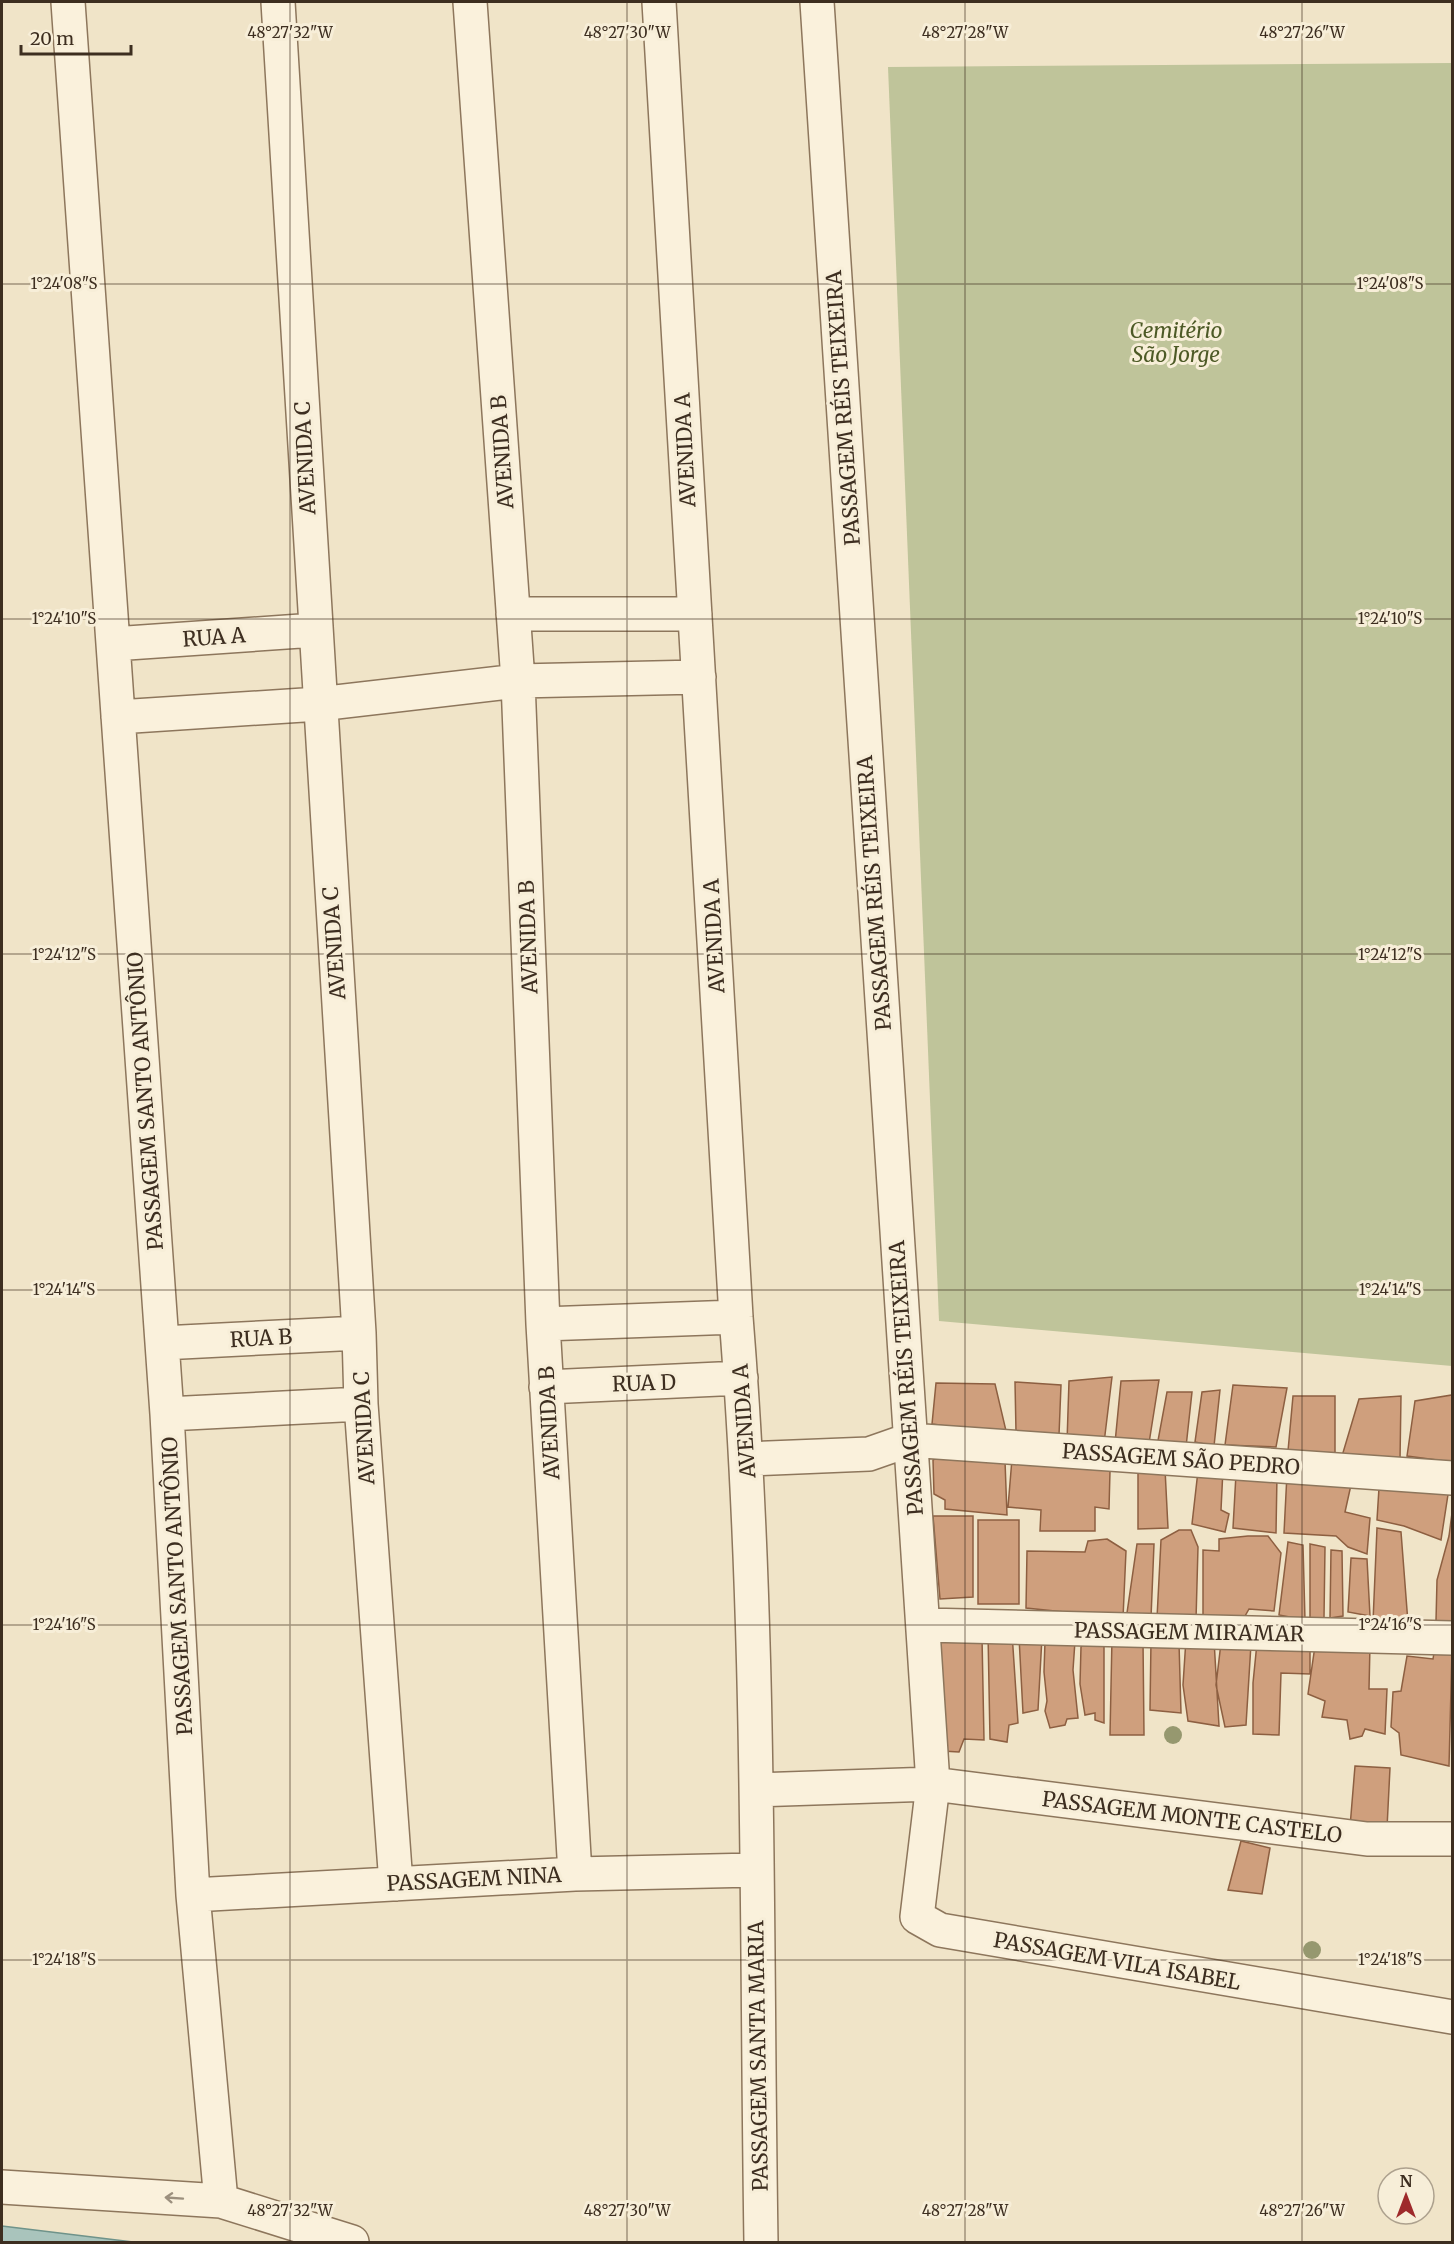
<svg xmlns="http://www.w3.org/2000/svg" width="1454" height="2244" viewBox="0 0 1454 2244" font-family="Merriweather,serif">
<rect width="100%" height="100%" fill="#f0e4c8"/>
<path fill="#bfc49a" d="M 1452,63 L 1452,1366 L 939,1321 L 888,67 Z"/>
<path fill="#a9c4bc" stroke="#6f938a" stroke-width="1.5" d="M 2,2226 L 133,2242 L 2,2242 Z"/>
<path fill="#cf9f7d" stroke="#8d5f41" stroke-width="1.5" d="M 1112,1377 L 1104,1443 L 1067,1442 L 1069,1381 Z
M 1159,1380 L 1149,1443 L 1115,1443 L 1121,1381 Z
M 1015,1382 L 1061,1385 L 1059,1435 L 1016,1432 Z
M 936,1383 L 995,1384 L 1007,1435 L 932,1424 Z
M 1233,1385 L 1287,1388 L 1276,1447 L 1225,1445 Z
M 1220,1390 L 1214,1446 L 1195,1442 L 1202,1392 Z
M 1167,1392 L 1192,1392 L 1186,1447 L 1157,1446 Z
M 1452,1395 L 1452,1462 L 1407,1456 L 1415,1401 Z
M 1293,1396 L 1335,1396 L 1335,1454 L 1288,1451 Z
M 1401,1396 L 1400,1460 L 1342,1456 L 1359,1399 Z
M 949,1450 L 1005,1461 L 1007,1515 L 945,1509 L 945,1500 L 934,1494 L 933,1460 Z
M 1012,1459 L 1064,1459 L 1110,1471 L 1109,1509 L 1095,1507 L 1095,1531 L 1040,1531 L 1041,1510 L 1008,1507 Z
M 1138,1466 L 1165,1469 L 1168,1528 L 1138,1529 Z
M 1223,1469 L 1221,1510 L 1229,1514 L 1225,1532 L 1192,1524 L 1198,1471 Z
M 1236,1474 L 1277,1475 L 1276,1533 L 1233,1528 Z
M 1287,1474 L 1353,1476 L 1345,1512 L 1370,1518 L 1367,1554 L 1348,1547 L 1336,1536 L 1284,1533 Z
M 1379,1488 L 1449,1488 L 1441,1540 L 1404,1526 L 1377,1520 Z
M 1452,1513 L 1452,1621 L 1436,1621 L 1437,1580 L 1449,1536 Z
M 933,1516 L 973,1516 L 973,1597 L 940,1599 Z
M 978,1520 L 1019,1520 L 1019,1604 L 978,1604 Z
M 1377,1528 L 1401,1532 L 1408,1623 L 1373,1622 Z
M 1179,1530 L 1191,1530 L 1198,1547 L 1196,1620 L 1157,1618 L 1161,1540 Z
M 1248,1536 L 1268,1536 L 1281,1553 L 1274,1611 L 1249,1609 L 1245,1616 L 1203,1618 L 1203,1550 L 1219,1551 L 1219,1539 Z
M 1107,1539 L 1126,1551 L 1123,1618 L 1026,1608 L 1027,1551 L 1085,1552 L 1088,1541 Z
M 1288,1542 L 1303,1545 L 1305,1620 L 1279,1615 Z
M 1137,1544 L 1154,1544 L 1151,1618 L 1127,1613 Z
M 1310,1544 L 1325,1547 L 1324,1618 L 1310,1620 Z
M 1331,1550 L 1342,1551 L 1343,1616 L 1330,1618 Z
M 1351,1558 L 1367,1559 L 1370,1616 L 1348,1612 Z
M 934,1633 L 982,1637 L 984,1740 L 964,1739 L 959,1752 L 942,1751 Z
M 988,1633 L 1012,1633 L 1018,1723 L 1009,1725 L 1007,1742 L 990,1739 Z
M 1019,1637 L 1042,1637 L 1038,1710 L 1023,1713 Z
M 1088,1638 L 1104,1639 L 1104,1723 L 1095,1720 L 1095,1713 L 1085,1715 L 1080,1684 L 1081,1647 Z
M 1112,1638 L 1143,1641 L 1144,1735 L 1110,1735 Z
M 1186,1639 L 1214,1640 L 1219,1726 L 1188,1721 L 1183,1685 Z
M 1045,1641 L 1075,1641 L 1073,1670 L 1078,1718 L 1067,1719 L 1065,1725 L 1050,1728 L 1045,1711 L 1047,1701 L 1044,1672 Z
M 1151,1641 L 1179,1643 L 1181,1713 L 1150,1710 Z
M 1221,1643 L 1251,1644 L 1246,1725 L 1225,1727 L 1216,1685 Z
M 1257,1643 L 1310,1645 L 1310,1674 L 1281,1673 L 1279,1735 L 1253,1734 L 1253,1683 Z
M 1370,1645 L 1369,1689 L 1387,1689 L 1385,1734 L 1365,1729 L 1362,1736 L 1350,1739 L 1347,1720 L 1322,1717 L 1325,1701 L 1308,1694 L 1315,1646 Z
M 1435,1647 L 1452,1650 L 1449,1766 L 1401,1755 L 1399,1733 L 1391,1727 L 1393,1692 L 1401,1691 L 1407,1656 L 1433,1659 Z
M 1355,1766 L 1390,1768 L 1387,1828 L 1350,1827 Z
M 1241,1841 L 1270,1848 L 1262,1894 L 1228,1890 Z"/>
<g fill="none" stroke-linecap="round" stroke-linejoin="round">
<g stroke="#8d765c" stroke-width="36">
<path id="minor" d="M 68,2 L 167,1414 L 193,1895 L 221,2201
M 278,2 L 359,1333 L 361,1404 L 396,1884
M 470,2 L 518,681 L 543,1324 L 575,1874
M 659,2 L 736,1317 C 761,1625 756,1934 761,2242
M 817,2 L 933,1784 L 917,1917 L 940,1930 L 1452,2017
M 513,614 L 695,614
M 113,644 L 315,630
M 118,717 L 319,704 L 518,681 L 699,677
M 543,1324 L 736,1317
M 162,1343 L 359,1333
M 546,1387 L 741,1378
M 167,1414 L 361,1404
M 747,1459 L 869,1454 L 909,1440 L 1452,1478
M 925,1625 L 1452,1638
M 757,1790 L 933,1784 L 1367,1839 L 1452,1839
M 193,1895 L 575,1874 L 755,1870
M 2,2187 L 221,2201 L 352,2242"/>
</g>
<use href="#minor" stroke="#faf1dc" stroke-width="33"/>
</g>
<g fill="#96986f">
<circle cx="1173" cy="1735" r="9"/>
<circle cx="1312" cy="1950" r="9"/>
</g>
<defs><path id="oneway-shaft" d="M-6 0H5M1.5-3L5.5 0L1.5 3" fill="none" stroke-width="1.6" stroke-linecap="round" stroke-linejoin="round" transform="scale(1.5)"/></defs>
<use stroke="#9c907e" href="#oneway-shaft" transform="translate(174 2198) rotate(-176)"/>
<path fill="none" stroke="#3d2e20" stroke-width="1.5" stroke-opacity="0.45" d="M 290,2 L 290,2242M 627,2 L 627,2242M 965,2 L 965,2242M 1302,2 L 1302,2242M 2,284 L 1452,284M 2,619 L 1452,619M 2,954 L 1452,954M 2,1290 L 1452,1290M 2,1625 L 1452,1625M 2,1960 L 1452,1960"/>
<g text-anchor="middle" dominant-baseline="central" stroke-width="6" stroke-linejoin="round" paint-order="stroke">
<g font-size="21" font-style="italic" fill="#4d5a26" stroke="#f7eed8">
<text x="1176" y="330">Cemitério<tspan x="1176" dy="24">São Jorge</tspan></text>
</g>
<g font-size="21" fill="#3d2e20" stroke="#f7eed8">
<text transform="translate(843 408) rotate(-94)">PASSAGEM RÉIS TEIXEIRA</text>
<text transform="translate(685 450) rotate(-93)">AVENIDA A</text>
<text transform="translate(502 452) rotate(-94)">AVENIDA B</text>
<text transform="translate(305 458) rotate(-93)">AVENIDA C</text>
<text transform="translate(214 637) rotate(-4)">RUA A</text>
<text transform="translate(874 893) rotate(-94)">PASSAGEM RÉIS TEIXEIRA</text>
<text transform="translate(714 936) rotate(-93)">AVENIDA A</text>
<text transform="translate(528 937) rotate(-92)">AVENIDA B</text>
<text transform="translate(334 943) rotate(-94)">AVENIDA C</text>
<text transform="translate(145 1101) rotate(-94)">PASSAGEM SANTO ANTÔNIO</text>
<text transform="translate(261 1338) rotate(-3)">RUA B</text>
<text transform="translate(906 1378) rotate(-94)">PASSAGEM RÉIS TEIXEIRA</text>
<text transform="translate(644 1383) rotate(-2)">RUA D</text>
<text transform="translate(744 1421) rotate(-94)">AVENIDA A</text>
<text transform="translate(549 1423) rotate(-93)">AVENIDA B</text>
<text transform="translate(364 1428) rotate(-93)">AVENIDA C</text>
<text transform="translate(1181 1459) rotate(4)">PASSAGEM SÃO PEDRO</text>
<text transform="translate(177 1586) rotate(-93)">PASSAGEM SANTO ANTÔNIO</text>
<text transform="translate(1189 1632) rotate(1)">PASSAGEM MIRAMAR</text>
<text transform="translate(1192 1817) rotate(7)">PASSAGEM MONTE CASTELO</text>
<text transform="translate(474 1879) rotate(-3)">PASSAGEM NINA</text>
<text transform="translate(1117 1961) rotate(10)">PASSAGEM VILA ISABEL</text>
<text transform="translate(758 2056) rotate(-91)">PASSAGEM SANTA MARIA</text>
</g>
</g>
<g font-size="15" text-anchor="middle" fill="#3d2e20" stroke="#f7eed8" stroke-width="6" stroke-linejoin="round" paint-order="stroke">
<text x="290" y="38">48°27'32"W</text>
<text x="627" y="38">48°27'30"W</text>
<text x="965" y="38">48°27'28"W</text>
<text x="1302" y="38">48°27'26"W</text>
<text x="64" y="289">1°24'08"S</text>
<text x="1390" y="289">1°24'08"S</text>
<text x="64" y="624">1°24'10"S</text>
<text x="1390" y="624">1°24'10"S</text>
<text x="64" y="960">1°24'12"S</text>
<text x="1390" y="960">1°24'12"S</text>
<text x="64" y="1295">1°24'14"S</text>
<text x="1390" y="1295">1°24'14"S</text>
<text x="64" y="1630">1°24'16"S</text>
<text x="1390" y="1630">1°24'16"S</text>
<text x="64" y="1965">1°24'18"S</text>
<text x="1390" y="1965">1°24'18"S</text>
<text x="290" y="2216">48°27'32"W</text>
<text x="627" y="2216">48°27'30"W</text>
<text x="965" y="2216">48°27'28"W</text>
<text x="1302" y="2216">48°27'26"W</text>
</g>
<rect width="1454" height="2244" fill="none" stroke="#3d2e20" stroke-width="6"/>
<g transform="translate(1406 2196)"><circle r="28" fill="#f7eed8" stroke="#ada18e" stroke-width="1.5"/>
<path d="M0-4.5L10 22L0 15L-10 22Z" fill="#9e2a2b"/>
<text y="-9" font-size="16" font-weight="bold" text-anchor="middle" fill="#3d2e20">N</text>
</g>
<path d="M21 45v9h110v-9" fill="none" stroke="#3d2e20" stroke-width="3"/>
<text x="30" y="45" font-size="18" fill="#3d2e20" stroke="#f7eed8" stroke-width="4.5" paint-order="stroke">20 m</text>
</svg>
